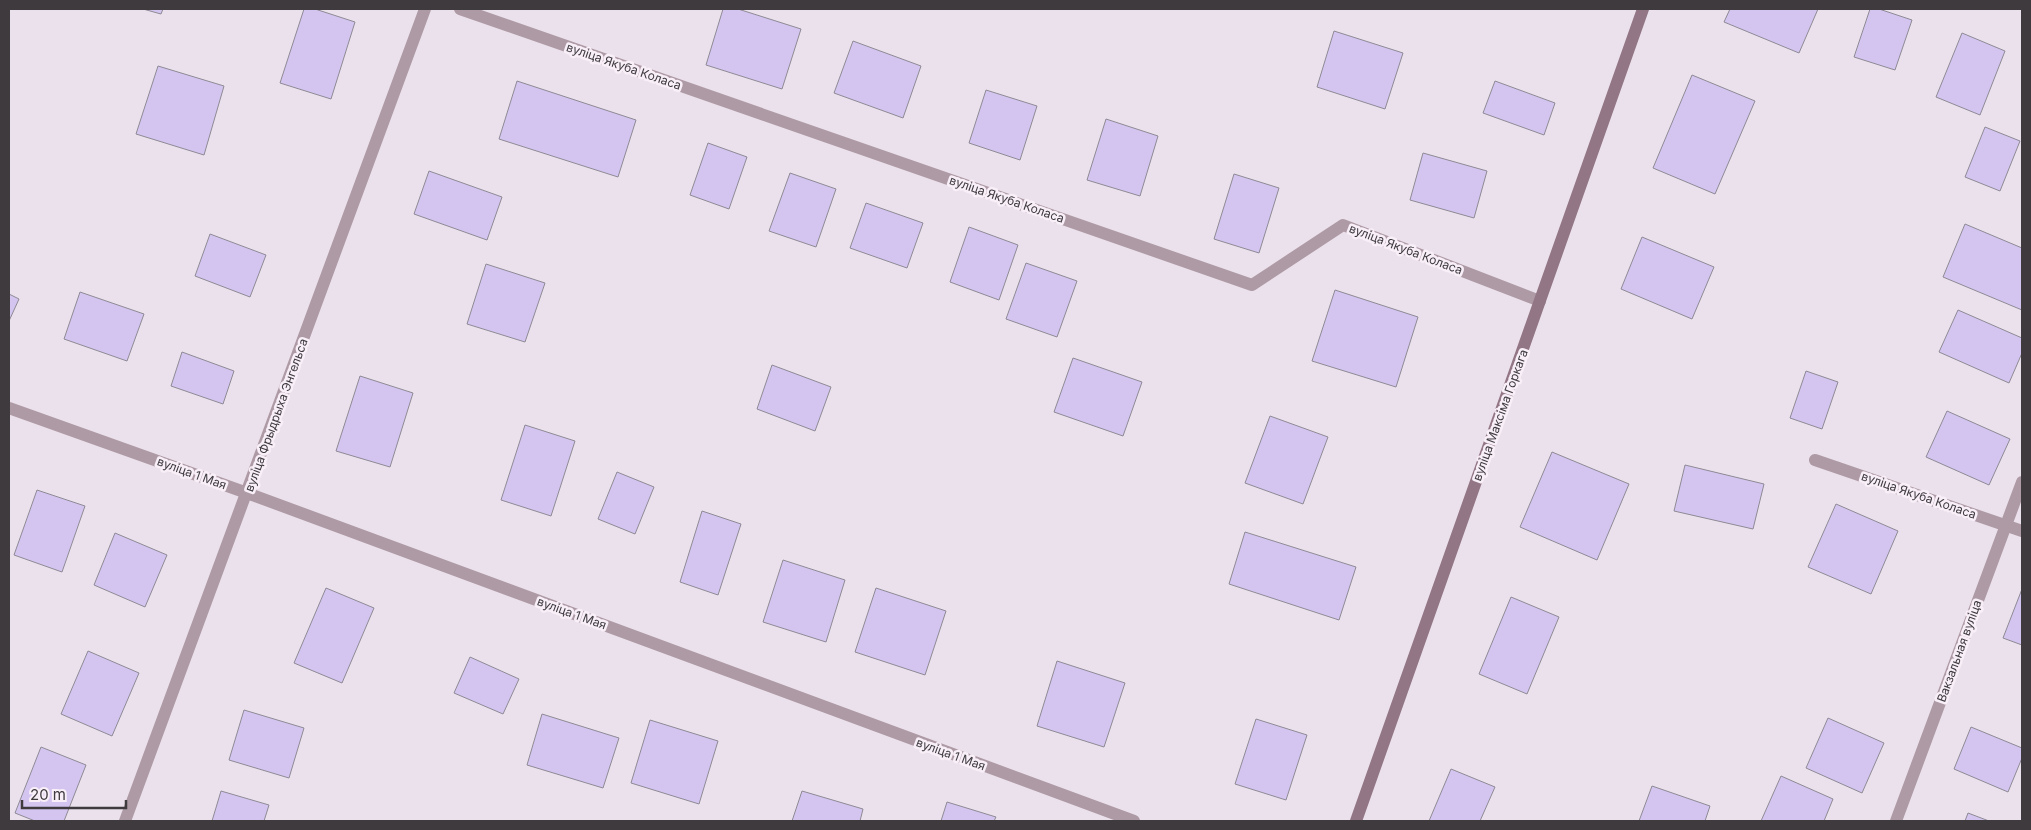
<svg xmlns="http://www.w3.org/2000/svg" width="2031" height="830" viewBox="0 0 2031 830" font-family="Inter,sans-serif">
<rect width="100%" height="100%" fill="#ebe1ec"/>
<path fill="#d4c5f0" stroke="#8e8a95" d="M 143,9 L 163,9 L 161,14 Z
M 304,9 L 315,9 L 355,22 L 331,99 L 280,83 Z
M 723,9 L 738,9 L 801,29 L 782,89 L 706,65 Z
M 1730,9 L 1818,9 L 1799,53 L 1724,22 Z
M 1870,9 L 1879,9 L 1912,20 L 1895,70 L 1854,57 Z
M 1334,31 L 1403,53 L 1385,109 L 1317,87 Z
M 1962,33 L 2005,51 L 1980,115 L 1936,97 Z
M 853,41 L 921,66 L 903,118 L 834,93 Z
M 158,66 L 224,86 L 204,155 L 136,134 Z
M 1692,75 L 1755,101 L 1715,194 L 1653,168 Z
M 517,81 L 636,120 L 618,177 L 499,139 Z
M 1495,81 L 1555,103 L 1544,135 L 1483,113 Z
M 986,90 L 1037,106 L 1020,160 L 969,143 Z
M 1106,119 L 1158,136 L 1140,196 L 1087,180 Z
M 1985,127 L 2020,141 L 2000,191 L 1965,177 Z
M 708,143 L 747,157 L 729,209 L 690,195 Z
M 1423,153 L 1487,171 L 1474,218 L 1410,200 Z
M 429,171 L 502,197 L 487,240 L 414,214 Z
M 790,173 L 836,189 L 816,247 L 769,231 Z
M 1234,174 L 1279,188 L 1259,253 L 1214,239 Z
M 866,203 L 923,223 L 907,268 L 850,248 Z
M 1965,224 L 2022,248 L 2022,310 L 1943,277 Z
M 969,227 L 1018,245 L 999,300 L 950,282 Z
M 210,234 L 266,255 L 250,297 L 195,276 Z
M 1642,237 L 1714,267 L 1692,319 L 1621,289 Z
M 1026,263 L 1077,281 L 1057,337 L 1006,319 Z
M 486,264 L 545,283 L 525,342 L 467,324 Z
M 1335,290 L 1418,317 L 1396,387 L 1312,361 Z
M 80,292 L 144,314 L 127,361 L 64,339 Z
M 9,294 L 19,299 L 9,321 Z
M 1958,310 L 2022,338 L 2022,353 L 2009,383 L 1939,352 Z
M 182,352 L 234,371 L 223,404 L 171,386 Z
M 1073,358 L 1142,382 L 1123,436 L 1054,412 Z
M 772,365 L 831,387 L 815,431 L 757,409 Z
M 1806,371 L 1838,382 L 1822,429 L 1790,418 Z
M 360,376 L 413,393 L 390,467 L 336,451 Z
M 1947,411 L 2010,439 L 1989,485 L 1926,457 Z
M 1270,416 L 1328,437 L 1303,504 L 1245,483 Z
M 525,425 L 575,441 L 551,516 L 501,500 Z
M 1552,452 L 1629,484 L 1597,560 L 1520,527 Z
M 1685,465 L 1764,484 L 1753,529 L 1674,511 Z
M 617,472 L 654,487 L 635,534 L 598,519 Z
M 37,490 L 85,506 L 62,572 L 14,555 Z
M 1836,504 L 1898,531 L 1871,594 L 1808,567 Z
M 702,511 L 741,524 L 718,595 L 680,582 Z
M 1245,532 L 1356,567 L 1339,620 L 1229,584 Z
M 115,533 L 167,555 L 145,607 L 94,585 Z
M 783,560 L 845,580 L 826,642 L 763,622 Z
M 326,588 L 374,608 L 342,683 L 294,663 Z
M 876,588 L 946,611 L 925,675 L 855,652 Z
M 2022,589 L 2022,645 L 2003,638 Z
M 1511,597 L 1559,617 L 1527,694 L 1479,674 Z
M 88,651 L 139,673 L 112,736 L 61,714 Z
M 470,657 L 519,679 L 503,714 L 454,693 Z
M 1057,661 L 1125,683 L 1104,747 L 1037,726 Z
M 244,710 L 304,728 L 289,778 L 229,760 Z
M 542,714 L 619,738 L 603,788 L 527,765 Z
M 1828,718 L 1884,743 L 1862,793 L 1806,768 Z
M 1256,719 L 1307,735 L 1286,800 L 1235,784 Z
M 650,720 L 718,741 L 699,804 L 631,783 Z
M 1971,727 L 2022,748 L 2022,758 L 2008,792 L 1954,769 Z
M 41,747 L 86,765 L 64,821 L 35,821 L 15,813 Z
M 1451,769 L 1495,787 L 1480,821 L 1429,821 Z
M 1781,776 L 1833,799 L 1824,821 L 1761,821 Z
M 1652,786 L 1710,806 L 1705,821 L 1639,821 Z
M 221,791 L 269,805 L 264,821 L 212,821 Z
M 802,791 L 863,809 L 860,821 L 792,821 Z
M 947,802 L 996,817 L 994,821 L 941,821 Z
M 1968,813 L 1989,821 L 1965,821 Z"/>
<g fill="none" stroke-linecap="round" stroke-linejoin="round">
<path stroke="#ae9aa5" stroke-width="12" d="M 1815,460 L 2022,531"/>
<path stroke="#ae9aa5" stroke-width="12" d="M 460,9 L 1252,285 L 1343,225 L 1540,301
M 9,408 L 247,493 L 1134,821
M 125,821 L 425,9
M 1896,821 L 2022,482"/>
<path stroke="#927685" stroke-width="12" d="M 1356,821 L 1643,9"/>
</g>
<g text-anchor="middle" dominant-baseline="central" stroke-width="5" stroke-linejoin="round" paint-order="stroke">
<g font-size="12" fill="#3e3a3e" stroke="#f8eff9">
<text transform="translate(624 66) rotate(19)">вуліца Якуба Коласа</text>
<text transform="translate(1007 199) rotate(19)">вуліца Якуба Коласа</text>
<text transform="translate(1406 249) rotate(21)">вуліца Якуба Коласа</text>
<text transform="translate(276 415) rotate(-70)">вуліца Фрыдрыха Энгельса</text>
<text transform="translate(1500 415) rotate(-70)">вуліца Максіма Горкага</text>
<text transform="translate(192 473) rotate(20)">вуліца 1 Мая</text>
<text transform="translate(1919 495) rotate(19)">вуліца Якуба Коласа</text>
<text transform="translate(572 613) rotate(20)">вуліца 1 Мая</text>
<text transform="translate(1959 651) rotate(-70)">Вакзальная вуліца</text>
<text transform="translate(951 754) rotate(20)">вуліца 1 Мая</text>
</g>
</g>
<rect width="2031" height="830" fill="none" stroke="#3e3a3e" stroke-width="20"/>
<path d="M22 800v8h104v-8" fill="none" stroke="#3e3a3e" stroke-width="2.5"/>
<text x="30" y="800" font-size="15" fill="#3e3a3e" stroke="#f8eff9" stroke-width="4" paint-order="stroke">20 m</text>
</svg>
